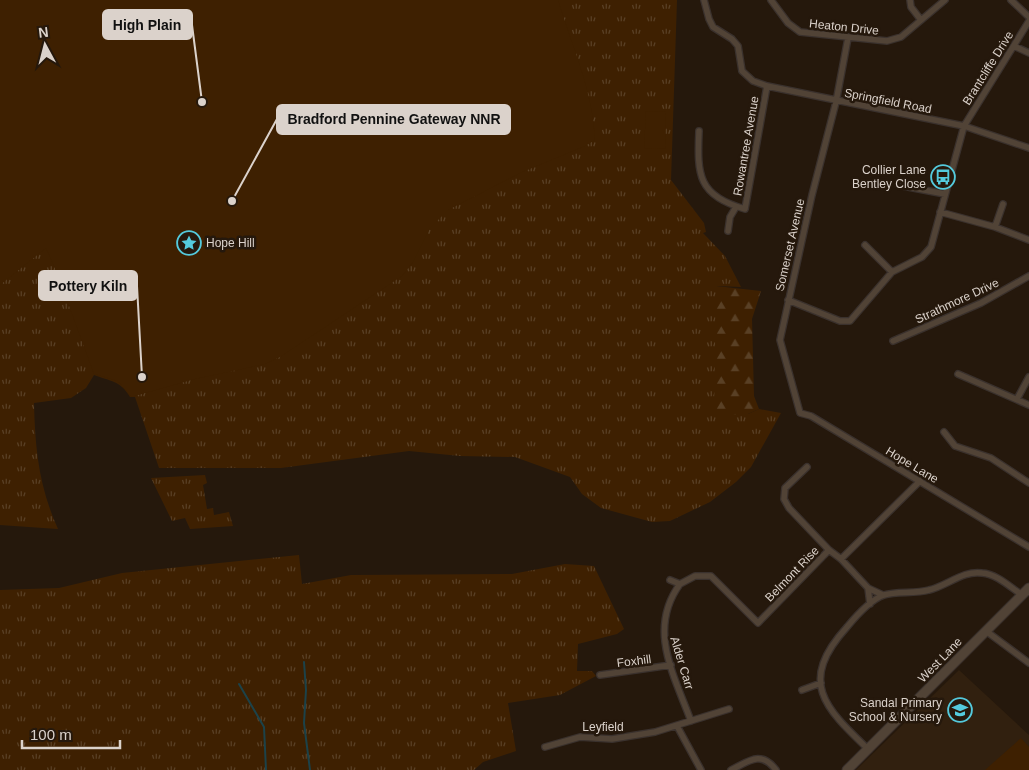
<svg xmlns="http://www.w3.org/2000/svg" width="1029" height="770" viewBox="0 0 1029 770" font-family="Helvetica,sans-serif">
<defs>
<pattern id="grass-tufts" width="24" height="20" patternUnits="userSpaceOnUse" patternTransform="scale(1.25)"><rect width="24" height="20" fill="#3e2001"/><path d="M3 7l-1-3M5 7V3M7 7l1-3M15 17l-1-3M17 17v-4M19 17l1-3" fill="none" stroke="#594025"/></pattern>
<pattern id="forest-firs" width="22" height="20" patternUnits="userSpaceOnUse" patternTransform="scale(1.25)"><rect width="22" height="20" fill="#3e2001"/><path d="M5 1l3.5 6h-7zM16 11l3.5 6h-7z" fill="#594025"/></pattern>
</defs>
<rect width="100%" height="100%" fill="#25180c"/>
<path fill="#31200f" d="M 959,670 L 1029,735 L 1029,770 L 856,770 Z"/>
<path fill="url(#grass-tufts)" d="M 0,0 L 677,0 L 671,180 L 704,223 L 706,232 L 703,233 L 725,256 L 741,287 L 717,286 L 748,414 L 759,409 L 781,413 L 751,467 L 736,482 L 710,502 L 670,521 L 652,522 L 601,508 L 582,494 L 570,477 L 515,457 L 460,456 L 409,451 L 281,468 L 159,468 L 135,397 L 130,397 C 121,381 110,381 94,375 L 86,388 L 71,398 L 34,403 C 35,449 39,487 58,529 L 0,525 Z
M 205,475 L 207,483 L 203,485 L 207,509 L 213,508 L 214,515 L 229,512 L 233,526 L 190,529 L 185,518 L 172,521 L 151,478 Z
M 299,555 L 302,584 L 351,575 L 512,574 L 565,564 L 594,566 L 624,629 L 617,634 L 578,644 L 577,671 L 592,671 L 596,676 L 560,695 L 508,703 L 516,751 L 483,762 L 474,770 L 0,770 L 0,590 L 59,588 L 122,573 Z"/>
<path fill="url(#forest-firs)" d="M 716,286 L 761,291 L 752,319 L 754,396 L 759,409 L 748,414 L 714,415 Z"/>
<path fill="#3e2001" d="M 0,0 L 558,0 C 572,46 593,91 595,140 L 585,146 L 520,173 L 448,210 L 430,228 L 413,262 L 402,276 L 280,357 L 265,364 L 195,379 L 131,397 L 118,381 L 94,374 L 57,273 L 46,248 L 0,285 Z
M 646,111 L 666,112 L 665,149 L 644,148 Z
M 1021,738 L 1029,747 L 1029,770 L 985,770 Z"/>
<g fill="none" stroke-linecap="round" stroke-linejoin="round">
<path stroke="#1c4249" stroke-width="2" d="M 304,662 L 306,690 L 304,723 L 310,770
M 239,684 L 264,727 L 266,770"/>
<g stroke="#3a312d" stroke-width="8">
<path id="street" d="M 704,0 L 709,19 L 713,27 L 732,39 L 738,46 L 742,71 L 753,81 L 767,86 L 964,126 L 1029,148
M 771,0 L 788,23 L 800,32 L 887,41 L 901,37 L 945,0
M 910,0 L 911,7 L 921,20
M 1011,0 L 1029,17
M 848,38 L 836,102 L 812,195 L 780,340 L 800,413 L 811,416 L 1029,547
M 1014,46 L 1029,53
M 699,131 C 697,175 698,196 745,209 L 767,86
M 903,186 L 945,194
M 940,212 L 995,227 L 1029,240
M 995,227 L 1003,204
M 728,231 L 730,217 L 736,207
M 865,245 L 892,272
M 788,300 L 840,321 L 850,321 L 892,272 L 922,257 L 931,247 L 964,126 L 1029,21
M 893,341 L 981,303 L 1029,276
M 958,374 L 1029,405
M 1017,399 L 1029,377
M 944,432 L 955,446 L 991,458 L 1029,483
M 807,467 L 785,488 L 784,499 L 789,508 L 829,550
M 841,559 L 868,588
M 670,580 L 680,584 L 695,576 L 711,576 L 758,623 L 829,550 L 841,559 L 920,481
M 680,584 C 647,629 674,675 691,721
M 870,604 L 868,588 L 883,595
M 986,631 L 1029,663
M 600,675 L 671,665
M 802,690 L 821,683
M 677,726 L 701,770
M 545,747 L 580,737 L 612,739 L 655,732 L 729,709
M 869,750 C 825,708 797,682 847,627 C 856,616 870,600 884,595 C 897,591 915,594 929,590 C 947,586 963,570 982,573 C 997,574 1010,587 1022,595
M 731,770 C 749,761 761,750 776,770"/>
</g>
<g stroke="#3a312d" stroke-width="11">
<path id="secondary" d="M 847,770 L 1029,588"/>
</g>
<use href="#street" stroke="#514336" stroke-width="5.5"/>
<use href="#secondary" stroke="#514336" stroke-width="9"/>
</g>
<defs>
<g id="bus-ring" transform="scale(1.25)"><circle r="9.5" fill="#25180c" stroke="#54cadd" stroke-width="1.5"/><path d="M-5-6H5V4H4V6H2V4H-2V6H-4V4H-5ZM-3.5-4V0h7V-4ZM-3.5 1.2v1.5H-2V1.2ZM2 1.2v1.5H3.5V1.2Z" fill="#54cadd"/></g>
<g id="sight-ring" transform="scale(1.25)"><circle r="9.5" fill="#25180c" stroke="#54cadd" stroke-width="1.5"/><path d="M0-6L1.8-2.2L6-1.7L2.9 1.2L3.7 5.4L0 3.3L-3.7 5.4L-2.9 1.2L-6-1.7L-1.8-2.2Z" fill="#54cadd"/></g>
<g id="school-ring" transform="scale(1.25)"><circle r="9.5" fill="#25180c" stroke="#54cadd" stroke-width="1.5"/><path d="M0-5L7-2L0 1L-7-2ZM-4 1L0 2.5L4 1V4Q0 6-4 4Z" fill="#54cadd"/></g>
</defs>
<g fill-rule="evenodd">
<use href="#bus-ring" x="943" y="177"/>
<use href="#sight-ring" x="189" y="243"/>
<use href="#school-ring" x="960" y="710"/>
</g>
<g text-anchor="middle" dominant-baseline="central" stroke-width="5" stroke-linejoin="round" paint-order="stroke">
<g font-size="12" fill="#dbd2cb" stroke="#25180c">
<text transform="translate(844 27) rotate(6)">Heaton Drive</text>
<text transform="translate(988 68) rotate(-58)">Brantcliffe Drive</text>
<text transform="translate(888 101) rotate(11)">Springfield Road</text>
<text transform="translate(746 146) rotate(-80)">Rowantree Avenue</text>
<text transform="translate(790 245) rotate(-77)">Somerset Avenue</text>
<text transform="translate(957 301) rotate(-25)">Strathmore Drive</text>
<text transform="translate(912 465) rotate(31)">Hope Lane</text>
<text transform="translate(792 574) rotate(-46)">Belmont Rise</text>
<text transform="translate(940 660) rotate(-46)">West Lane</text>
<text transform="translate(634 661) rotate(-7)">Foxhill</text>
<text transform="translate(682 663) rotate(73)">Alder Carr</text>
<text x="603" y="727">Leyfield</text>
</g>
<g font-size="12" fill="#dbd2cb" stroke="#25180c" text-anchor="end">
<text x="926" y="170">Collier Lane<tspan x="926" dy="14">Bentley Close</tspan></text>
<text x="206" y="243" text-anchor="start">Hope Hill</text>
<text x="942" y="703">Sandal Primary<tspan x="942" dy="14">School &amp; Nursery</tspan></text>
</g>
</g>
<path fill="none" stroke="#dbd2cb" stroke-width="2" d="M202 102L192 25M232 201L277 119M142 377L137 286"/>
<g fill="#dbd2cb" stroke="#25180c" stroke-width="2">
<circle cx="202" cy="102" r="5"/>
<circle cx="232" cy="201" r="5"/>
<circle cx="142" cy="377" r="5"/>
</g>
<g fill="#dbd2cb" stroke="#dbd2cb" stroke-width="2">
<rect x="103" y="10" width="89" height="29" rx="5"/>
<rect x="277" y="105" width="233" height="29" rx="5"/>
<rect x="39" y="271" width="98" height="29" rx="5"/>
</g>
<g font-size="14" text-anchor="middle" font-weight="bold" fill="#111">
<text x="147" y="30">High Plain</text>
<text x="394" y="124">Bradford Pennine Gateway NNR</text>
<text x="88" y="291">Pottery Kiln</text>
</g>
<g transform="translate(45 45) rotate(353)" stroke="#25180c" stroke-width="4" paint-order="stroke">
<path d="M0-4L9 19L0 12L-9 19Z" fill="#dbd2cb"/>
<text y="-8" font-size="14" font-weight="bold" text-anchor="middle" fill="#dbd2cb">N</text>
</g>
<path d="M22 740v8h98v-8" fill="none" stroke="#dbd2cb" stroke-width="2.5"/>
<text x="30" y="740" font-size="15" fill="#dbd2cb" stroke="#25180c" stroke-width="4" paint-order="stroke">100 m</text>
</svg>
